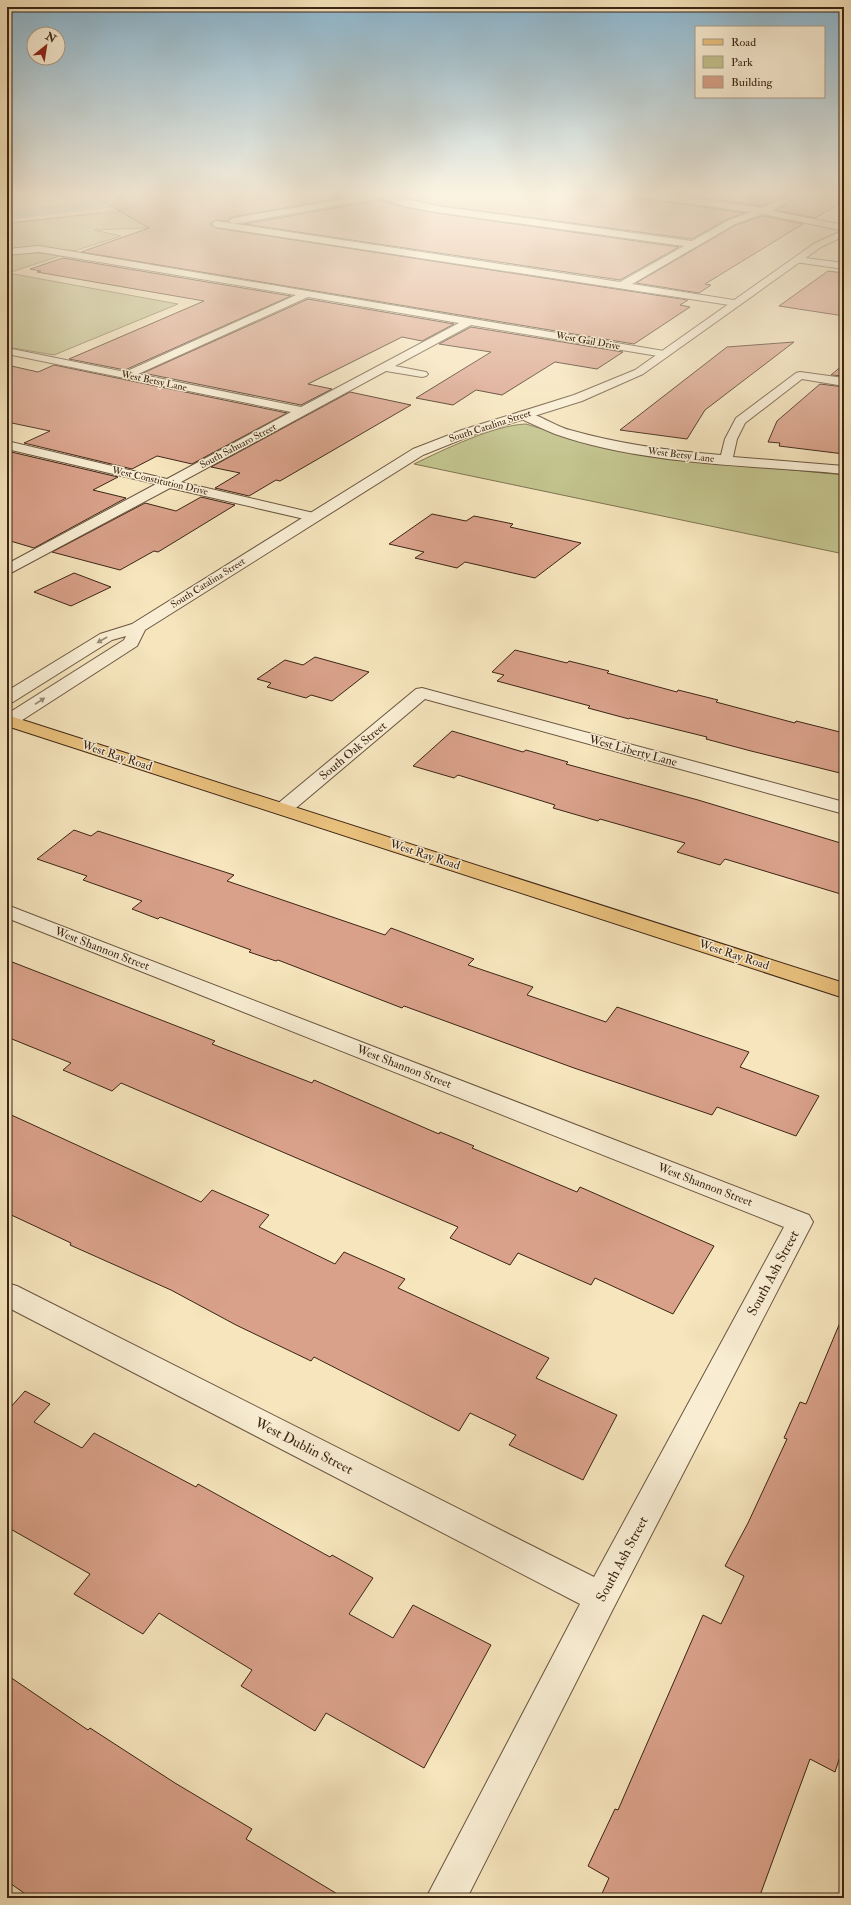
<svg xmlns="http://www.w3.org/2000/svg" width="851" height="1905" viewBox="0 0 851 1905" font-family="'IM FELL Double Pica',serif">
<rect width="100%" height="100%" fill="#f6e5bd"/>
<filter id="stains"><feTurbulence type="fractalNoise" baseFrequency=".005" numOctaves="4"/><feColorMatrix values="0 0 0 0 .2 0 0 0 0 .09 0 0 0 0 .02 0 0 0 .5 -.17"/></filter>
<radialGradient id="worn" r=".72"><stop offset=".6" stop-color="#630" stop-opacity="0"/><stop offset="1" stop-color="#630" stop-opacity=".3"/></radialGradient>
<path fill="#c2c38d" stroke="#7f7451" d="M 144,209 L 172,227 L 94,230 L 121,236 L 74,251 L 41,247 L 17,249 L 7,239 L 7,223 Z
M 36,252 L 60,256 L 8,273 L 178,304 L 54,355 L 7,347 L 7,255 Z
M 526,424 L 568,437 L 721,463 L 844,475 L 844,554 L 414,464 C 443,450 494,425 526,424 Z"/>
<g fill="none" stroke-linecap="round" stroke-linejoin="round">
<path fill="#9dbfb3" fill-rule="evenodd" d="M 155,195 L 162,199 L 160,202 L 7,220 L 7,212 Z"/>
</g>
<path fill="#d9a18a" stroke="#3c2515" d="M 91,194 L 363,194 L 233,217 L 228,221 L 216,220 L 210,224 L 216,228 L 688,300 L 680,305 L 690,307 L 634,344 L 81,252 L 149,228 Z
M 396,194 L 634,194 L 639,198 L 745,213 L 728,219 L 692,239 L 436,205 L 395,195 Z
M 672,194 L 787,194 L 762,206 Z
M 803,194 L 844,199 L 844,202 L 815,218 L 776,210 Z
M 380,200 L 404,207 L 436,213 L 679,247 L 620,280 L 244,224 Z
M 763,216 L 803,224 L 705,284 L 711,285 L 699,293 L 636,283 L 736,225 Z
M 63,258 L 291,296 L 125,370 L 69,359 L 204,301 L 37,272 L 41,271 L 30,269 Z
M 828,271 L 844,273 L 844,316 L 779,306 Z
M 308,299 L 454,324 L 422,341 L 402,337 L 308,384 L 332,389 L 301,405 L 143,373 Z
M 471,327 L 623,352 L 597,369 L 555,362 L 502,395 L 476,390 L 453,405 L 416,398 L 491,352 L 439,344 Z
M 794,342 L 705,410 L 687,439 L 620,430 L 727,347 Z
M 844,364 L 844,376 L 831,375 Z
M 7,365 L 38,372 L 54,365 L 287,413 L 192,464 L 157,456 L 132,469 L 24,443 L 50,431 L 7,422 Z
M 820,384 L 844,387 L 844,454 L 779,446 L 780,443 L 768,442 L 777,421 Z
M 350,392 L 411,405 L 280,481 L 276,480 L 249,496 L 215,488 L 240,473 L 211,467 Z
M 7,451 L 118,477 L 93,490 L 126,498 L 34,548 L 7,540 Z
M 201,497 L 235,505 L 158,552 L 154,551 L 120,570 L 52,552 L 145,503 L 176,511 Z
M 432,514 L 466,521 L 474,516 L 513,524 L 510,527 L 581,543 L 535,578 L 465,562 L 457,568 L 415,558 L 424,552 L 389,544 Z
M 74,573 L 111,587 L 71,606 L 34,592 Z
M 515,650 L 567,663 L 569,661 L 609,671 L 607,673 L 677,692 L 678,690 L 718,700 L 716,702 L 795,723 L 796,721 L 844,733 L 844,774 L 751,751 L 706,739 L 707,737 L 630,718 L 629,719 L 588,708 L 590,706 L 497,681 L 504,675 L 492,672 Z
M 315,657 L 369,672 L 332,701 L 311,695 L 306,698 L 267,687 L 271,683 L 257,679 L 285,660 L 303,665 Z
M 452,731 L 523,752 L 526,750 L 568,762 L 566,764 L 698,800 L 844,844 L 844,895 L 725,859 L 720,865 L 677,852 L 685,843 L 600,819 L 598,821 L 553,808 L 555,805 L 458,775 L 454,778 L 413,766 Z
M 74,830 L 91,836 L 98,831 L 234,875 L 227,881 L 385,935 L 391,928 L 474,959 L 468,965 L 533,987 L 527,995 L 606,1022 L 617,1007 L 749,1052 L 740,1067 L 819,1096 L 796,1136 L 717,1107 L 712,1115 L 574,1068 L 404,1006 L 402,1008 L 278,960 L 276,961 L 249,952 L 251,950 L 160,917 L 158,919 L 132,909 L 142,901 L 83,880 L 87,876 L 37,859 Z
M 7,960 L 215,1041 L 212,1044 L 312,1083 L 314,1080 L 439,1134 L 440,1132 L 474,1146 L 472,1148 L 577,1192 L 580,1187 L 714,1246 L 673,1314 L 595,1278 L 591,1285 L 518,1253 L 510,1265 L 450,1238 L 458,1227 L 121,1083 L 112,1091 L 63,1070 L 71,1063 L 7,1037 Z
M 7,1113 L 201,1202 L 212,1190 L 269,1215 L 259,1227 L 335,1264 L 344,1252 L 405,1279 L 398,1288 L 549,1358 L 536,1378 L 617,1415 L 583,1480 L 509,1445 L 516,1435 L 470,1413 L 459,1431 L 314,1357 L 311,1361 L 236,1325 L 171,1290 L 70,1245 L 71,1243 L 7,1213 Z
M 844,1313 L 844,1744 L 835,1772 L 810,1759 L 759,1898 L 600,1898 L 609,1878 L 588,1866 L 615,1809 L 618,1810 L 703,1615 L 721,1624 L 744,1576 L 725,1566 L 748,1523 L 787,1439 L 784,1438 L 800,1402 L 806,1404 Z
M 25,1391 L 50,1404 L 34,1422 L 82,1448 L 94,1433 L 196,1487 L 198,1484 L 330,1557 L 332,1555 L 373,1578 L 349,1614 L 393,1638 L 413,1605 L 491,1645 L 424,1768 L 326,1713 L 315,1731 L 241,1686 L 252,1670 L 159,1613 L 143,1634 L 74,1594 L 90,1574 L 7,1527 L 7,1408 L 9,1409 Z
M 7,1675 L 88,1730 L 90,1728 L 175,1783 L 252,1829 L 246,1839 L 344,1898 L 31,1898 L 7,1881 Z"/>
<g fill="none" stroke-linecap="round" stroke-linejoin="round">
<g stroke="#6a553f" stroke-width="2">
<path id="minor" d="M 374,194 L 395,194 L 391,196 L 436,206 L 692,241 L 729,220 L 751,212 L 639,197 L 635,194 L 659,194 L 762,208 L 791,194 L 802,194 L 772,211 L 844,225 L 844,231 L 763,214 L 735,224 L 632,284 L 740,301 L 741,303 L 740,305 L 736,306 L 216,227 L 212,224 L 216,221 L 620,282 L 684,246 L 436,212 L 404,206 L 380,198 L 233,224 L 229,221 L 233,218 Z
M 39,246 L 664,351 L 670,354 L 664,357 L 471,325 L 395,366 L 426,372 L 428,374 L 426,376 L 422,377 L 386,371 L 181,482 L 318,514 L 320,517 L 318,520 L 313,521 L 170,488 L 7,575 L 7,564 L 156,484 L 7,449 L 7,441 L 167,479 L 291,412 L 7,354 L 7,348 L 125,372 L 296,295 L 39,252 L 7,255 L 7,249 ZM 308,297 L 459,323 L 301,407 L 138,374 Z
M 798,257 L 844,263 L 844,269 L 795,262 L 793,260 Z
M 800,372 L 844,378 L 844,386 L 802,379 L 745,423 L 737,439 L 733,457 L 844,466 L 844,474 C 751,465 643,465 555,434 C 542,429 531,423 519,418 L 517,415 L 519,412 C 531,409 556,427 570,430 C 619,444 670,451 721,455 L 725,439 L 736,418 L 796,373 Z
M 422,688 L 844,802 L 844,814 L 425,699 L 290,813 L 283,815 L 276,813 L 273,809 L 276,805 L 416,689 Z
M 7,905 L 809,1215 L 813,1222 L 613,1609 L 467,1898 L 426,1898 L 580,1604 L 7,1307 L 7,1283 L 17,1286 L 594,1577 L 784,1227 L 7,918 Z"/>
</g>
<g stroke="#6a553f" stroke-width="2">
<path id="tertiary" d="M 844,230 L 844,236 L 821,247 L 643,374 L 582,401 L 470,436 L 423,455 L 145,630 L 137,646 L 13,726 L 7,727 L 7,714 L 124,640 L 126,636 L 112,640 L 13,702 L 7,703 L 7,691 L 100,634 L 132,624 L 413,449 L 462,430 L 574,395 L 635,370 L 815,243 Z"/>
</g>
<g stroke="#3c2515" stroke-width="2">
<path id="primary" d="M 7,715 L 844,983 L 844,998 L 7,726 Z"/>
</g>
<path stroke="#3c2515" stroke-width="1" stroke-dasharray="0.5 1" stroke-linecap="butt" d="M 8,194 L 23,198 L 21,203 L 29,208
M 7,211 L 159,194
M 7,224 L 241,194"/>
<use href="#minor" fill="#f9eed4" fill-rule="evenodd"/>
<use href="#tertiary" fill="#f9eed4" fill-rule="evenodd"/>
<use href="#primary" fill="#ebc27e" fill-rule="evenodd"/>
</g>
<defs><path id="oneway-solid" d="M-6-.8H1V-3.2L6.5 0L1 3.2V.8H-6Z"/></defs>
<g fill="#9a8a74">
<use href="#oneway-solid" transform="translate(102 640) rotate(150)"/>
<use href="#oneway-solid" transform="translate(40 701) rotate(-33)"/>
</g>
<linearGradient id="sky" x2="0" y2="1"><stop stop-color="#8ab8d3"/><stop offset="0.42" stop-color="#fbf3e1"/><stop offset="1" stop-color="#fbf3e1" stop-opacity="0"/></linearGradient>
<rect width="851" height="461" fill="url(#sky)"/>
<g text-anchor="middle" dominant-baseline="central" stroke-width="3" stroke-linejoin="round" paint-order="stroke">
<g font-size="10" fill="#3c2515" stroke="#f9eed4">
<text transform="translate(588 341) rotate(10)">West Gail Drive</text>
<text transform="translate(154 381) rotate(12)">West Betsy Lane</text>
<text transform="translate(490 426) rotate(-18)">South Catalina Street</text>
<text transform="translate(238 446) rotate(-28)">South Sahuaro Street</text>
<text transform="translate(681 455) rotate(7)">West Betsy Lane</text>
<text transform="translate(160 481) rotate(13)">West Constitution Drive</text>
<text transform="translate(208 583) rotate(-32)">South Catalina Street</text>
</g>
<g font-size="12" fill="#3c2515" stroke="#f9eed4">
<text transform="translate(353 751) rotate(-40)">South Oak Street</text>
<text transform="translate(633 751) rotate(15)">West Liberty Lane</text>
<text transform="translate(117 756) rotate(18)">West Ray Road</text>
<text transform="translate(425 855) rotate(18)">West Ray Road</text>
<text transform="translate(102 949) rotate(21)">West Shannon Street</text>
<text transform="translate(734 955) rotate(18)">West Ray Road</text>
<text transform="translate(404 1067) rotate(21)">West Shannon Street</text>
<text transform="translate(705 1185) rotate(21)">West Shannon Street</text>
</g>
<g font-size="14" fill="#3c2515" stroke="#f9eed4">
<text transform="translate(773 1273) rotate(-62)">South Ash Street</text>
<text transform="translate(304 1446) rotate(27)">West Dublin Street</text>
<text transform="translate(622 1559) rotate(-62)">South Ash Street</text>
</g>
</g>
<rect width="851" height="1905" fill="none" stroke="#f6e5bd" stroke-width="24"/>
<rect x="8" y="8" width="835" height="1889" fill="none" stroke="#3c2515" stroke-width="2"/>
<rect x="12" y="12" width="827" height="1881" fill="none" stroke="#3c2515"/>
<rect x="695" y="26" width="130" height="72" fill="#f9eed4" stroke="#ad9e88"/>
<rect x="703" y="39" width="20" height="6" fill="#ebc27e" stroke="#ad9e88"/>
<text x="731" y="46" font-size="12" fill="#3c2515">Road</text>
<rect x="703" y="56" width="20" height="12" fill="#c2c38d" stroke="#ad9e88"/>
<text x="731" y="66" font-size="12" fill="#3c2515">Park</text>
<rect x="703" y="76" width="20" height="12" fill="#d9a18a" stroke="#ad9e88"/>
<text x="731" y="86" font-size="12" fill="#3c2515">Building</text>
<g transform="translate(46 46) rotate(30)"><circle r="19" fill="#f9eed4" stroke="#ad9e88"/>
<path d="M0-3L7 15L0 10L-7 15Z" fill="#8f2418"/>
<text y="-6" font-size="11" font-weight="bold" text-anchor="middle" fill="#3c2515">N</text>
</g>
<rect width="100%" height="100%" filter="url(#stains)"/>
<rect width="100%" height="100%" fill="url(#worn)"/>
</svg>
